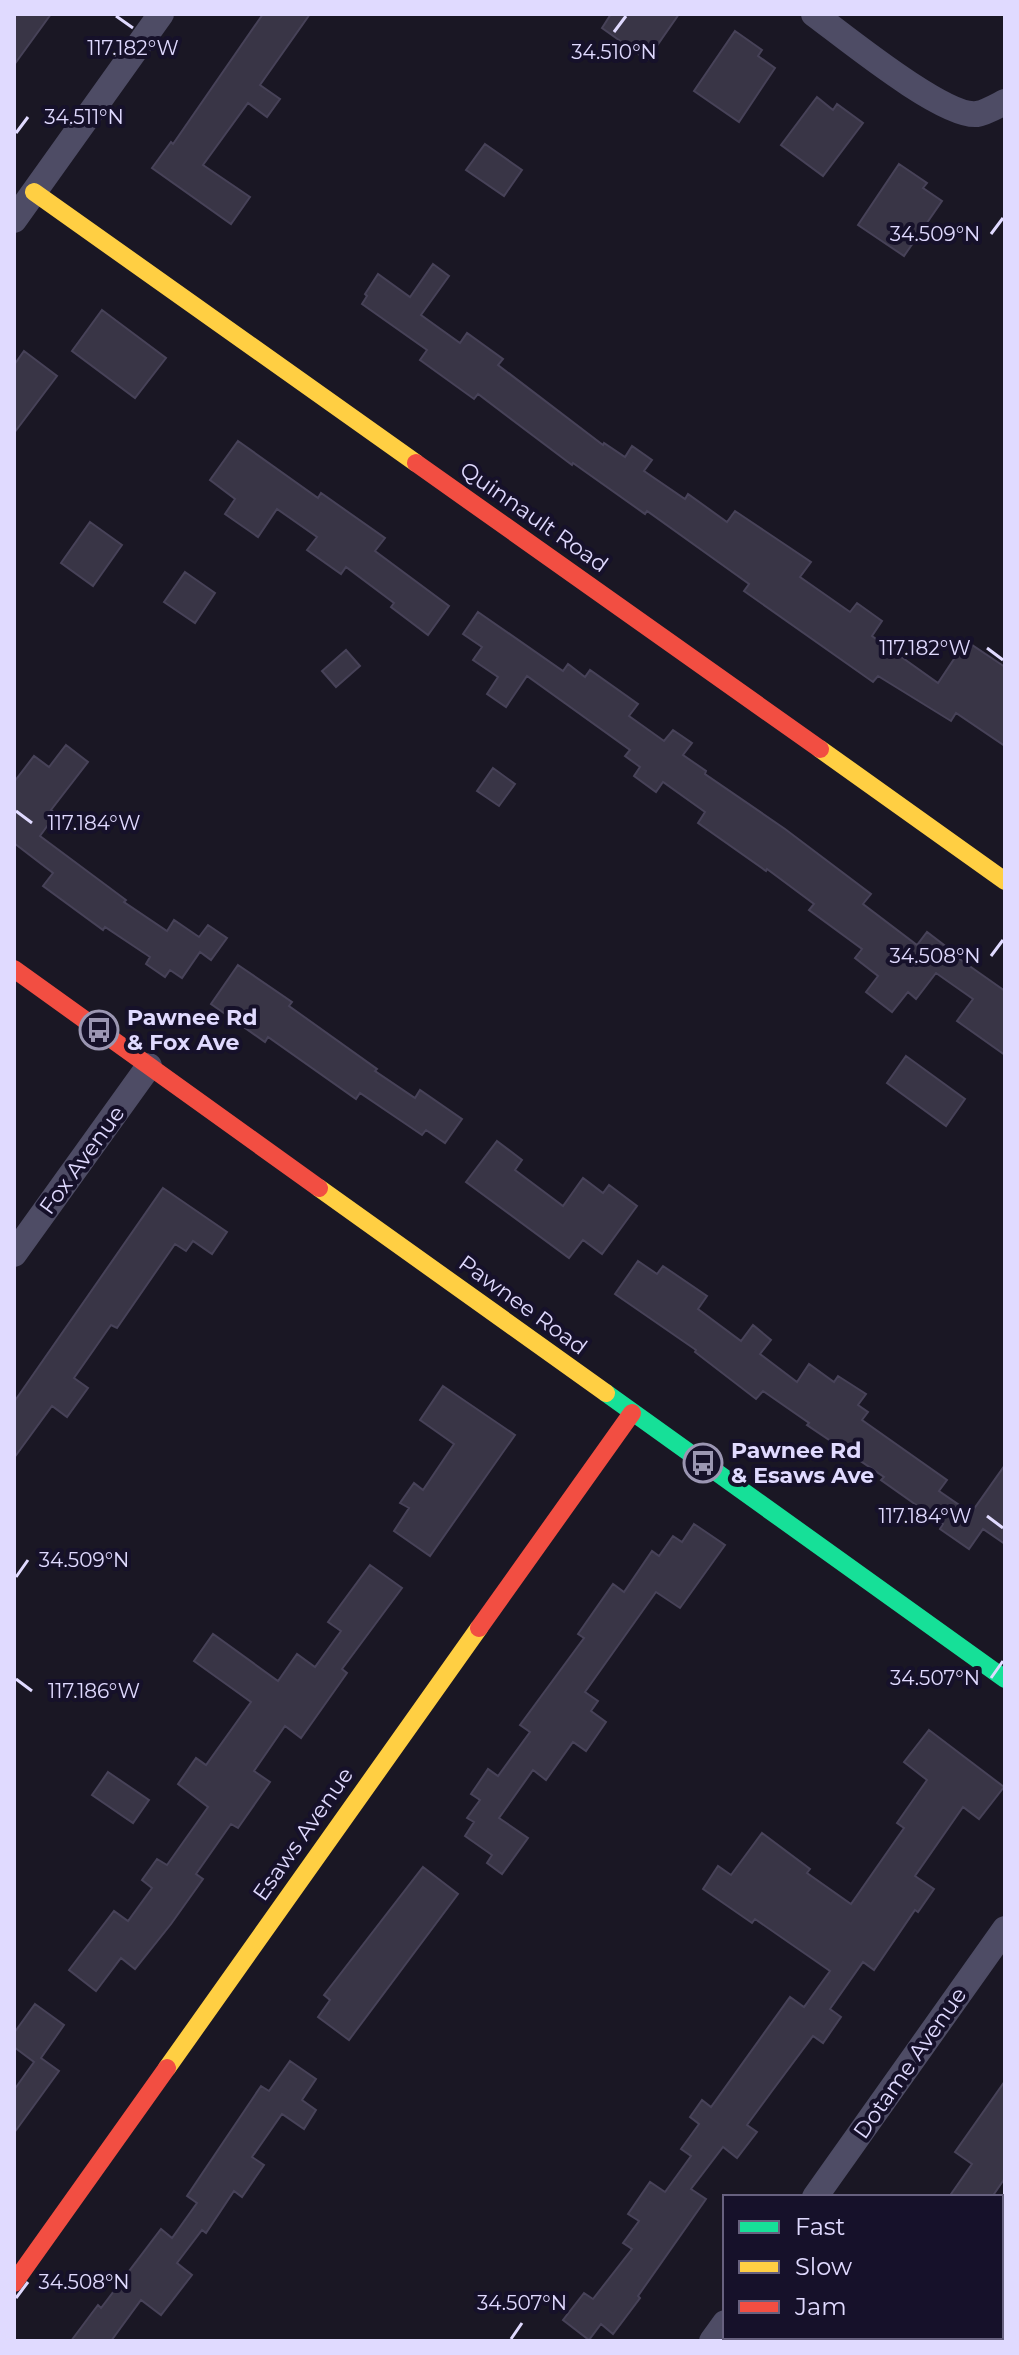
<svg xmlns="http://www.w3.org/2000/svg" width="1019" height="2355" viewBox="0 0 1019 2355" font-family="Montserrat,sans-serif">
<rect width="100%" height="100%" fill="#1a1724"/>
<path fill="#393546" stroke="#474258" stroke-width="2" d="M 14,14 L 51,14 L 14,65 Z
M 263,14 L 310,14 L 260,85 L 280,99 L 267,117 L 248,103 L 203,165 L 250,197 L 231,224 L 152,168 L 171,142 L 173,144 Z
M 611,14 L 679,14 L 647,60 L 602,28 Z
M 735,31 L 762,50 L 758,56 L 775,68 L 739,122 L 694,91 Z
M 817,97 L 833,110 L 837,104 L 863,123 L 823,176 L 781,145 Z
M 485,144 L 522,170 L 504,196 L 466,170 Z
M 899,164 L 927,183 L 923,188 L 942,201 L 904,256 L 858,225 Z
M 433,264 L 449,276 L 421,315 L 460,343 L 467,333 L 503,359 L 498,365 L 603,445 L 604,443 L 625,457 L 632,446 L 652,460 L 644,471 L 685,499 L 688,494 L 727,522 L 735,511 L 811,562 L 800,577 L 850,612 L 857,603 L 882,621 L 872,636 L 938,683 L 966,641 L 1005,667 L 1005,746 L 956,713 L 951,721 L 878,676 L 873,682 L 744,591 L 749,584 L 647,511 L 645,514 L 573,463 L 572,465 L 478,394 L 474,399 L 420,360 L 427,350 L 362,304 L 367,296 L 365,294 L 378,274 L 410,297 Z
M 102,310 L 166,358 L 135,398 L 72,351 Z
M 24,351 L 57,376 L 14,433 L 14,365 Z
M 238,441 L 318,498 L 321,493 L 385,538 L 375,551 L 449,606 L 428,635 L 391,607 L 394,603 L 346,567 L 341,574 L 307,550 L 317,537 L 277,509 L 258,537 L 225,514 L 235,499 L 210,480 Z
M 90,522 L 122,545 L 93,586 L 61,563 Z
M 185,572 L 215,593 L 195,623 L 164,602 Z
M 478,612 L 563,671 L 568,664 L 585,677 L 590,670 L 638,704 L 629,716 L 664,741 L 673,730 L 692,743 L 683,755 L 706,771 L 705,774 L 785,829 L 871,894 L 863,904 L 917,945 L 927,932 L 952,951 L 951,953 L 1005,991 L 1005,1055 L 957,1021 L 973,999 L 936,973 L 916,999 L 908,992 L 892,1012 L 866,992 L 878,976 L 855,958 L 862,949 L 809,910 L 814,904 L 767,869 L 766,871 L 698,823 L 705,812 L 663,782 L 656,792 L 634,776 L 640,767 L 625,756 L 630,750 L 527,676 L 506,707 L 487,694 L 498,677 L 473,660 L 482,647 L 463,634 Z
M 346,650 L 360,666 L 336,687 L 322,671 Z
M 66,745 L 88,762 L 51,810 L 56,814 L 40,836 L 126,900 L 124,902 L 167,931 L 174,920 L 199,937 L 208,925 L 227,938 L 211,960 L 200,952 L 182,978 L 170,970 L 165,977 L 146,964 L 150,957 L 105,927 L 103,930 L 43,886 L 53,873 L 14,843 L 14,782 L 34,756 L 49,767 Z
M 493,768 L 515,784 L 499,806 L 477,791 Z
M 238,965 L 292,1002 L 289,1006 L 377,1069 L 375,1071 L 415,1098 L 420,1090 L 462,1119 L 445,1143 L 426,1130 L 422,1135 L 360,1093 L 356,1099 L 268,1037 L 265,1042 L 211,1004 Z
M 906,1056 L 965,1099 L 946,1126 L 887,1083 Z
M 497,1141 L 522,1160 L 515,1170 L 563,1206 L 583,1178 L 603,1193 L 609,1185 L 637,1206 L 602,1254 L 583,1240 L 569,1258 L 466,1182 Z
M 163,1188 L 227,1232 L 212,1254 L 193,1241 L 186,1251 L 175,1244 L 117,1328 L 111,1325 L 74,1378 L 88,1388 L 67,1417 L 52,1406 L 14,1458 L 14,1402 Z
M 638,1261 L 657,1274 L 663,1266 L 707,1296 L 698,1309 L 741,1341 L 753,1325 L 771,1340 L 760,1354 L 797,1382 L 809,1364 L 834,1382 L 838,1376 L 866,1394 L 858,1405 L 868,1412 L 862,1420 L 947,1480 L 939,1491 L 971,1513 L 1005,1465 L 1005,1544 L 983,1529 L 969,1549 L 940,1529 L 943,1524 L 881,1480 L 884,1477 L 807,1425 L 809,1423 L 763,1391 L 756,1399 L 695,1352 L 696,1350 L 615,1294 Z
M 443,1386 L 515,1435 L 430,1556 L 394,1531 L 409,1508 L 400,1503 L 414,1483 L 423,1490 L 454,1444 L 420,1420 Z
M 694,1524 L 725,1545 L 680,1608 L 656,1592 L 585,1692 L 598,1701 L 591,1711 L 606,1722 L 586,1751 L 573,1742 L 546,1780 L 533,1770 L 499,1818 L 528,1838 L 502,1874 L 487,1863 L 492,1855 L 465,1836 L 474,1822 L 467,1818 L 480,1800 L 471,1794 L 488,1769 L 498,1776 L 530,1732 L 520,1725 L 584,1638 L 578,1634 L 613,1584 L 624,1592 L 652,1551 L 659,1556 L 673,1536 L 682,1542 Z
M 370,1565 L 402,1588 L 342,1669 L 347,1673 L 301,1738 L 285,1726 L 254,1771 L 270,1782 L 238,1828 L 231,1824 L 196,1874 L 203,1879 L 171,1924 L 135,1969 L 121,1958 L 96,1991 L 69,1970 L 114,1911 L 128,1921 L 152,1888 L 142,1880 L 157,1859 L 167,1865 L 208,1807 L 178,1784 L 196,1758 L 206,1765 L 251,1702 L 194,1661 L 213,1634 L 278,1681 L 297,1654 L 315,1667 L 341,1631 L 328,1622 Z
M 929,1730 L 1004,1787 L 979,1819 L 963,1807 L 915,1876 L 934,1889 L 918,1912 L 915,1910 L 874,1970 L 863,1962 L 830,2009 L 841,2017 L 823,2043 L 813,2036 L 772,2091 L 747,2125 L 757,2132 L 737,2158 L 723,2147 L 691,2189 L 706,2199 L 638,2296 L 640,2298 L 613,2334 L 601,2324 L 589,2340 L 563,2320 L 584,2293 L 593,2299 L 632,2249 L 623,2243 L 639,2221 L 628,2214 L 650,2182 L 665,2192 L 691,2156 L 681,2149 L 699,2124 L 690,2117 L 702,2100 L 711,2107 L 790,1997 L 804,2007 L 830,1971 L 755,1919 L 752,1923 L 703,1889 L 718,1866 L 731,1875 L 762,1833 L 810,1869 L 807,1873 L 851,1904 L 904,1828 L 897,1823 L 927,1780 L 904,1762 Z
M 108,1772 L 149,1800 L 133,1823 L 92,1795 Z
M 423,1867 L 458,1894 L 349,2040 L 318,2017 L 330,2000 L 324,1995 Z
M 35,2004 L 64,2025 L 41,2058 L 59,2071 L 14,2133 L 14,2090 L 34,2062 L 14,2047 L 14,2033 Z
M 290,2061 L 316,2079 L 302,2100 L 316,2110 L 304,2129 L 282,2114 L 252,2157 L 264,2165 L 242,2197 L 234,2191 L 206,2233 L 202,2230 L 177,2263 L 192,2275 L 161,2315 L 141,2300 L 111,2341 L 71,2341 L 98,2305 L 101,2308 L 161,2229 L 172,2238 L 197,2203 L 187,2196 L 261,2086 L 269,2091 Z
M 1005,2081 L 1005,2178 L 992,2197 L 949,2197 L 972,2164 L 955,2152 Z"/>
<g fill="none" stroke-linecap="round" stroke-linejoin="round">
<path stroke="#4e4c65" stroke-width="26" d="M 814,14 C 844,36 944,118 977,114 C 985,113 997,106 1005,102
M 14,220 L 161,14
M 14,1254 L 149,1066
M 815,2197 L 1005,1929
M 712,2341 L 725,2323"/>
<path stroke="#16e098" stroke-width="18" d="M 606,1393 L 1005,1679"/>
<path stroke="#ffcf43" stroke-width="18" d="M 34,192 L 416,463
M 820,749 L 1005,881
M 319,1188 L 606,1393
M 167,2068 L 479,1628"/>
<path stroke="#f24e42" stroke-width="18" d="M 416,463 L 820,749
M 14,969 L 319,1188
M 479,1628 L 632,1413
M 14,2283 L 167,2068"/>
</g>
<path fill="none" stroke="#e0daff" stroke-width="3" d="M 116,16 L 133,28M 614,32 L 626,16M 16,133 L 28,117M 991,234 L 1003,218M 987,648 L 1003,660M 16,811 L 32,823M 991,956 L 1003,940M 987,1516 L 1003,1528M 16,1577 L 28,1560M 991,1678 L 1003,1661M 16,1679 L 32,1691M 16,2298 L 28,2282M 511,2339 L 522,2323"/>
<defs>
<g id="bus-ring" transform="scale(2)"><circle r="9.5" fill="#16112a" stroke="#9b96b2" stroke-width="1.5"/><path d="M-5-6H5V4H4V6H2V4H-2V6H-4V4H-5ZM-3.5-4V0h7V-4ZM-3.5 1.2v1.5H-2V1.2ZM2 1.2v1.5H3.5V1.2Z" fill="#9b96b2"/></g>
</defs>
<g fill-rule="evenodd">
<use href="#bus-ring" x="99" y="1030"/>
<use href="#bus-ring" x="703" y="1463"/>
</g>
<g text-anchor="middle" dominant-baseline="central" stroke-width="8" stroke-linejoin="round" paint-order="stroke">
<g font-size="22" fill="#e0daff" stroke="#16112a">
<text transform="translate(534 517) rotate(35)">Quinnault Road</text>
<text transform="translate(82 1160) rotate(-54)">Fox Avenue</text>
<text transform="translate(523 1305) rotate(36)">Pawnee Road</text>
<text transform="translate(303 1834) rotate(-55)">Esaws Avenue</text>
<text transform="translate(910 2063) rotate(-55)">Dotame Avenue</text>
</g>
<g font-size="22" font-weight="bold" fill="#e0daff" stroke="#16112a" text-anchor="start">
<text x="127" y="1017">Pawnee Rd<tspan x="127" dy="25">&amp; Fox Ave</tspan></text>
<text x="731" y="1450">Pawnee Rd<tspan x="731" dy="25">&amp; Esaws Ave</tspan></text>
</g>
</g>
<g font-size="20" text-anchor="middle" fill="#e0daff" stroke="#16112a" stroke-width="8" stroke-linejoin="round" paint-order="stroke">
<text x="133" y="55">117.182°W</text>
<text x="614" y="59">34.510°N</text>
<text x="84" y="124">34.511°N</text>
<text x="935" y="241">34.509°N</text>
<text x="925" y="655">117.182°W</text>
<text x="94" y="830">117.184°W</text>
<text x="935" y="963">34.508°N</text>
<text x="925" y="1523">117.184°W</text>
<text x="84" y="1567">34.509°N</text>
<text x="935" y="1685">34.507°N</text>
<text x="94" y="1698">117.186°W</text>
<text x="84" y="2289">34.508°N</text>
<text x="522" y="2310">34.507°N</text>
</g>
<rect width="1019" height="2355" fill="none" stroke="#e0daff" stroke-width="32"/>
<rect x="723" y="2195" width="280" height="144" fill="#16112a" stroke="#67617f" stroke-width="2"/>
<rect x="739" y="2221" width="40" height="12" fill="#16e098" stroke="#67617f" stroke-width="2"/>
<text x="795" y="2235" font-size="24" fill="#e0daff">Fast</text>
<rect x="739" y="2261" width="40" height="12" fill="#ffcf43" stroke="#67617f" stroke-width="2"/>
<text x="795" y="2275" font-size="24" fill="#e0daff">Slow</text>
<rect x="739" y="2301" width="40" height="12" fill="#f24e42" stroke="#67617f" stroke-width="2"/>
<text x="795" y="2315" font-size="24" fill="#e0daff">Jam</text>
</svg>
